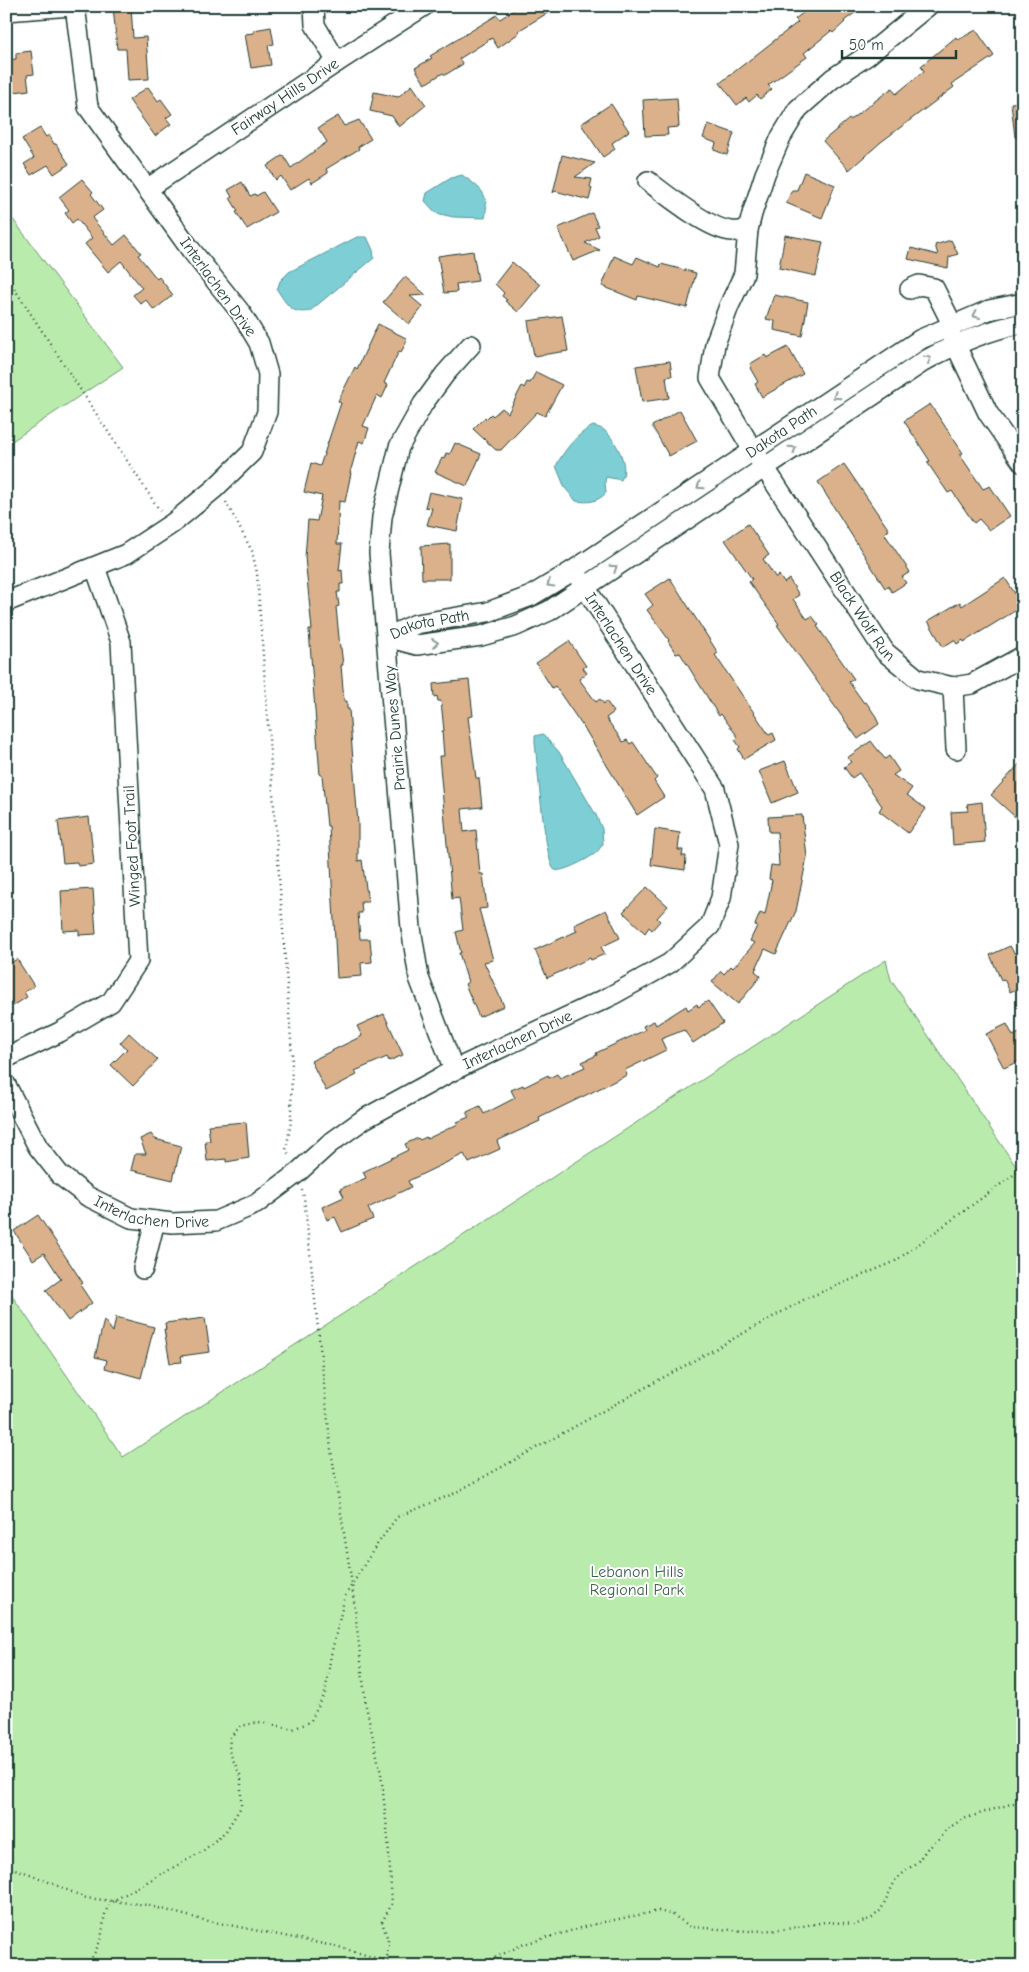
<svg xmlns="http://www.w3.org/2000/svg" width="1029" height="1972" viewBox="0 0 1029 1972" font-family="'Comic Neue',sans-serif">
<rect width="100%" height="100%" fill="#fff"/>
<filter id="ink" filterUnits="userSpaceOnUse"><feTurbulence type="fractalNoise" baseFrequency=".02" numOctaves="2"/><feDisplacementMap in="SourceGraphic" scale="10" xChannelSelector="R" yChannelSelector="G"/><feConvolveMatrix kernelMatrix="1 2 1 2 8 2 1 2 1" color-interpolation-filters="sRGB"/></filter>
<g filter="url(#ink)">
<path fill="#b9ecac" stroke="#6c9470" d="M 6,210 L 123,367 L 6,445 Z
M 886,960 L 891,980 L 1023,1177 L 1023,1966 L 6,1966 L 6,1287 L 123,1457 Z"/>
<path fill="#7dcfd5" stroke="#579595" d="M 462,175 C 480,188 490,193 485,218 L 453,217 L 436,213 L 425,201 L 427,193 L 451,178 Z
M 357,237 L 367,237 L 373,250 L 374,258 L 310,311 C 291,315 287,304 277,290 L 280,281 L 289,272 Z
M 593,426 C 597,427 601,428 604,430 C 616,440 630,466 621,480 L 606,477 L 605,482 L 606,493 C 597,502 589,503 576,501 L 565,488 L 556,466 C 564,450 578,433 593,426 Z
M 543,734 L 559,752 L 596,815 L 602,829 L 603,844 C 600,848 597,853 593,855 C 586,860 561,873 555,870 C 545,866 537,759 535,743 L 535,736 Z"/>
<path fill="#dbb18c" stroke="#1f3d34" d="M 113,6 L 131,6 L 133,38 L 146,37 L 149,79 L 128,80 L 126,49 L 117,49 Z
M 520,6 L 559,6 L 518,31 L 519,33 L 498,48 L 492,38 L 459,59 L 463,64 L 445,75 L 443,73 L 425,84 L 415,68 L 432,58 L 430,56 L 497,15 L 500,19 Z
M 812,6 L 864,6 L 844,21 L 845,22 L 833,33 L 831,31 L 804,53 L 807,57 L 768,85 L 772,89 L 760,99 L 757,95 L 749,102 L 746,98 L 737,105 L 720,83 L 798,22 L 795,19 Z
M 271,27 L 274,44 L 268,45 L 271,65 L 251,68 L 245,34 L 254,33 L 254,30 Z
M 976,30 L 994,56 L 952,84 L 954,87 L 881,142 L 849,170 L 823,141 L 849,119 L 850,120 L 892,88 L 896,94 L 924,71 L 921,66 L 956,37 L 958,40 Z
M 31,51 L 34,74 L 27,75 L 29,90 L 8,93 L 6,60 L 16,59 L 16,53 Z
M 412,85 L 426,105 L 399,127 L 392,116 L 370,111 L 374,92 L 398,97 Z
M 148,87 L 158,101 L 161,99 L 172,114 L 166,118 L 171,124 L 155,136 L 129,100 Z
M 677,98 L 679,127 L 667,128 L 668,135 L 645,136 L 643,100 Z
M 1023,102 L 1023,137 L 1015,137 L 1011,103 Z
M 611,104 L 629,131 L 612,143 L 615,149 L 603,157 L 581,124 Z
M 338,116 L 344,126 L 359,120 L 371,139 L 358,147 L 359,149 L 326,169 L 328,173 L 312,183 L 309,178 L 290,190 L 281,176 L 276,180 L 267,166 L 283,155 L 291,168 L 327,142 L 318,128 Z
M 708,124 L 734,133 L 727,155 L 714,150 L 716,143 L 703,138 Z
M 40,128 L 46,137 L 49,135 L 54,144 L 56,144 L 69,164 L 54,174 L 48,165 L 31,175 L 24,164 L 34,158 L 22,139 Z
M 562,155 L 595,163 L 575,177 L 592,179 L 590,187 L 592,188 L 589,200 L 555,191 L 553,193 Z
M 804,172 L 835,185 L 822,218 L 786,203 L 792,190 L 797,190 Z
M 82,179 L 93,192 L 91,194 L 103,210 L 92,218 L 114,245 L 126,235 L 141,253 L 138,255 L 157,279 L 159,277 L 173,295 L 154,310 L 146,300 L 141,304 L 133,295 L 142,288 L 121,261 L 108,272 L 85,244 L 92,238 L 77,219 L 72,223 L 65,213 L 69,210 L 59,197 Z
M 242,182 L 250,196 L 255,194 L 256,196 L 263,192 L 276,212 L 247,229 L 236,212 L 238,211 L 230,198 L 232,197 L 228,190 Z
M 592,213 L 598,226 L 595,227 L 599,236 L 585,243 L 600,250 L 573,261 L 558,228 Z
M 785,235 L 823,242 L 816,276 L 779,268 Z
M 951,240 L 958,254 L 949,257 L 948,268 L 908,259 L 911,248 L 938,255 L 935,245 Z
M 473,251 L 478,281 L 456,284 L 457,292 L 444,293 L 438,256 Z
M 614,256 L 633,264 L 637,257 L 660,267 L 661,264 L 696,273 L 687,308 L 638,296 L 637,300 L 602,286 Z
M 512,262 L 540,285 L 518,312 L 505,301 L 507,300 L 502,296 L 504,293 L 495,284 Z
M 405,277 L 426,295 L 410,296 L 423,307 L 409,324 L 383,302 Z
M 774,295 L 808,302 L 802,336 L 774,330 L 775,321 L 766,319 Z
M 562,316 L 568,351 L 534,356 L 528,321 Z
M 378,324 L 406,338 L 406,343 L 401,352 L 399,351 L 384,383 L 388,385 L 382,398 L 377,395 L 363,426 L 369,428 L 364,443 L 359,441 L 350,473 L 351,473 L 345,502 L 339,501 L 337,544 L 342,544 L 339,571 L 342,570 L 343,584 L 340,584 L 340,592 L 337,592 L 339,606 L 336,607 L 340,648 L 341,648 L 343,665 L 341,665 L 344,701 L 347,701 L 347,709 L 349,709 L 358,824 L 358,861 L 362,860 L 368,902 L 361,902 L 362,913 L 358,913 L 360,939 L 370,939 L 372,962 L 361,963 L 362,976 L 337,978 L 329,826 L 327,826 L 322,775 L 320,775 L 317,737 L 309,630 L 312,630 L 305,557 L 308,520 L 317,521 L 322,496 L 304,492 L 311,463 L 320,466 L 341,403 L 338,401 L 355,367 L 357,369 Z
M 788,347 L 803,374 L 762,397 L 755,384 L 758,382 L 750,368 L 751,367 L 750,364 L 765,355 L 767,358 Z
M 670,361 L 672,376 L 666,377 L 669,398 L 642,402 L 636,366 Z
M 536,372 L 562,385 L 545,416 L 537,412 L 501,450 L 496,450 L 473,429 L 485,417 L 486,419 L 491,414 L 493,416 L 502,408 L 508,413 L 522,386 L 524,388 L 527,382 L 530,383 Z
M 930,404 L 963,453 L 960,455 L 983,489 L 990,486 L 1010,516 L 989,530 L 979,519 L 974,523 L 952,491 L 948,493 L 927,462 L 930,461 L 904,421 Z
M 680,410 L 697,441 L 669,456 L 652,426 Z
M 455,443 L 481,454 L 467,486 L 435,472 L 442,458 L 444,459 L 446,453 L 450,454 Z
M 844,464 L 889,530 L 884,533 L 910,572 L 902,577 L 906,583 L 892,592 L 888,586 L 885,588 L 818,482 Z
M 429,492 L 463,499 L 457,531 L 427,525 L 432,508 L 425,507 Z
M 748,524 L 769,555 L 763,559 L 776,578 L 779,575 L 784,583 L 789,579 L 799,595 L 793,599 L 807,619 L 812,616 L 819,625 L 817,626 L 854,679 L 849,682 L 864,703 L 866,702 L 877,718 L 876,718 L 879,724 L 858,739 L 777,625 L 779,624 L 749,582 L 752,579 L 725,540 Z
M 450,544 L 450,579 L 422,579 L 421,546 Z
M 670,578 L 718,653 L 715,655 L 769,735 L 773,733 L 776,740 L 744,759 L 738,749 L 740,747 L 735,740 L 738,737 L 721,714 L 719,716 L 680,653 L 676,654 L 668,641 L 669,640 L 647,610 L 653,605 L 645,594 Z
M 1005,578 L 1023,606 L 964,642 L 963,640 L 957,644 L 954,640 L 943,647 L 928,621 L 960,602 L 962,606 Z
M 569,641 L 586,666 L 583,668 L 587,673 L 579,679 L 596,702 L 600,699 L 604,704 L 606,701 L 614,712 L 606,718 L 623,742 L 627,740 L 630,744 L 633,742 L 657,778 L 654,781 L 664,797 L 637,815 L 586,731 L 555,686 L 552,688 L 536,663 Z
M 469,680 L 473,716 L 468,717 L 476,778 L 479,778 L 482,807 L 462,809 L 464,832 L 476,830 L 480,874 L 483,874 L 487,908 L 479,909 L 493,960 L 484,962 L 504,1006 L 479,1017 L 465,984 L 468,982 L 459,953 L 461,953 L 456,932 L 463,930 L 459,898 L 452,899 L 439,756 L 444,756 L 442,731 L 444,731 L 441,701 L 438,701 L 437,696 L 434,697 L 433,684 Z
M 871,741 L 885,759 L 889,756 L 899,771 L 893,775 L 912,788 L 907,795 L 926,809 L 908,833 L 879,811 L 882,806 L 859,773 L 852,778 L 844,767 L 851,762 L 847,758 Z
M 1023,760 L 1023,824 L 991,795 Z
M 785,761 L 798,792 L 772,803 L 759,771 Z
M 982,802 L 985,842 L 953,845 L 951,812 L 968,811 L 967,804 Z
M 802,815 L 807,857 L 796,911 L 776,954 L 765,949 L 755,971 L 761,976 L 738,1004 L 712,982 L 721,971 L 724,974 L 731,966 L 733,968 L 755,943 L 750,941 L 757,926 L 755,925 L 760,913 L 765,915 L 772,880 L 769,879 L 771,865 L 779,866 L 777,832 L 769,832 L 768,817 Z
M 89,817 L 94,864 L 78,866 L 77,862 L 63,863 L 58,821 Z
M 655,829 L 680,833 L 678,850 L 683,850 L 682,856 L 686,856 L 685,870 L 651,865 Z
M 647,887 L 668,906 L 657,918 L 660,921 L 652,930 L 649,927 L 645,933 L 623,912 Z
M 93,889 L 96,934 L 79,935 L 79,930 L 63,931 L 61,891 Z
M 606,910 L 620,938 L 601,947 L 605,954 L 591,960 L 590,958 L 547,978 L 535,950 L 577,931 L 574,925 Z
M 1010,946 L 1014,953 L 1023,949 L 1023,986 L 1010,992 L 1004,979 L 1001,980 L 990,955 Z
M 17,959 L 34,986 L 24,992 L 27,997 L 13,1006 L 6,996 L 6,966 Z
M 708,1001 L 723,1023 L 693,1043 L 684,1030 L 661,1039 L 666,1050 L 625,1070 L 627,1075 L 539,1118 L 540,1121 L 497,1141 L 500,1149 L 469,1163 L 464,1154 L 408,1181 L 411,1187 L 368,1208 L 373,1219 L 342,1232 L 335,1217 L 327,1220 L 322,1207 L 344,1197 L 340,1189 L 366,1178 L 363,1172 L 408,1150 L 405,1144 L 418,1138 L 420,1140 L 426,1137 L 427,1139 L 458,1124 L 457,1122 L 469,1117 L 467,1112 L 480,1106 L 484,1114 L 515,1098 L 511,1090 L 523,1085 L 524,1087 L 548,1075 L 549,1078 L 557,1074 L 560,1078 L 585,1067 L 582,1062 L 597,1055 L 596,1053 L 645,1030 L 643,1026 L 654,1021 L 656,1025 L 686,1006 L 688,1010 L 697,1004 L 698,1007 Z
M 384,1014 L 403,1055 L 389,1061 L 387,1057 L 355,1071 L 357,1075 L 326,1091 L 311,1061 L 362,1036 L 357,1026 Z
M 1007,1024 L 1013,1036 L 1023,1031 L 1023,1059 L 1004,1068 L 986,1034 Z
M 129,1033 L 158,1060 L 133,1086 L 111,1065 L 127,1049 L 120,1043 Z
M 246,1122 L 249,1158 L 226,1162 L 226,1159 L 207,1161 L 205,1141 L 210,1141 L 208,1125 Z
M 151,1134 L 155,1139 L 181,1146 L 173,1180 L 131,1170 L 135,1154 L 146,1154 L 140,1139 Z
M 38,1215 L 83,1283 L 80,1285 L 92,1303 L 68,1321 L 46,1290 L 61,1279 L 44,1253 L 33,1260 L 14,1231 Z
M 116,1317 L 154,1327 L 141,1378 L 105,1368 L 107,1360 L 95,1357 L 104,1320 L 113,1332 Z
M 205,1318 L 210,1352 L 181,1356 L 182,1362 L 170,1363 L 164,1329 L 166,1330 L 165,1323 Z"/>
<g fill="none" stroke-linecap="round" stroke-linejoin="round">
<g stroke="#1f3d34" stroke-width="22">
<g id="minor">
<path d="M 314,6 L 315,25 L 337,62"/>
<path id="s1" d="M 928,6 L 868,55 L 832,79 L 798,109 L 781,137 L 765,174 L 752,214 L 748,230 L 744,274 L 729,306 L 715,344 L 710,378 L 748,442 L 885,652 L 918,679 L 953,687 L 972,684 L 1023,656"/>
<path d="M 6,11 L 71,6"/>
<path d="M 648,181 C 666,195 710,230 732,231 C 737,232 743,230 748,230"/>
<path id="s2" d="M 147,189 L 337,62 L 424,6"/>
<path d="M 910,289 L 919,285 L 934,288 L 953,326"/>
<path d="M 950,333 L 988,413 L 1023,463"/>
<path d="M 6,602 L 126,554 L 173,523 L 214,489 L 252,452 L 267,412 L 268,374 L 259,343 L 241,313 L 191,250 L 88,107 L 75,6"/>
<path id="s3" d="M 387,637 L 416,624 L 488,612 L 531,596 L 574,570 L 921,339 L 989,310 L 1023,303"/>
<path d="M 387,637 L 417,645 L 481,636 L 516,626 L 549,611 L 926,360 C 957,343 988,330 1023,323"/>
<path d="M 953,687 L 956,749"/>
<path d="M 6,1058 L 60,1032 L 111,1002 L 138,961 L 121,642 L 95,567"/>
<path d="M 454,1070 L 419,978 L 411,928 L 379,553 L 382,517 L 399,447 L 423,404 L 445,374 L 471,345"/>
<path id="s4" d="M 6,1085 L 38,1147 L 60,1175 L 87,1196 L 131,1218 L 172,1223 L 216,1221 L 256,1204 L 296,1174 L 329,1144 L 364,1119 L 454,1070 L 607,998 L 670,963 L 710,926 L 721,898 L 729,844 L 715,789 L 574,570"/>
<path d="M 143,1269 L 155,1221"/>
</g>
</g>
<path stroke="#1f3d34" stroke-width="2.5" stroke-dasharray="1 4" stroke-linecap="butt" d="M 6,276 L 160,511
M 226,502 L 252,551 L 257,573 L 292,1054 L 291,1122 L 286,1150 L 290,1156
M 302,1190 L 304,1197 L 331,1450 L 352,1584 L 366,1706 L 381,1774 L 388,1838 L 392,1904 L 382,1922 L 388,1940 L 387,1961
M 6,1866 L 30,1874 L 86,1898 L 147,1905 L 199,1919 L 339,1947 L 402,1966
M 87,1966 C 93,1955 100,1945 102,1933 C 105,1919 102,1916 111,1902 L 203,1851 L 226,1831 L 241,1807 L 241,1777 L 229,1751 L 230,1737 L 241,1726 L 259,1722 L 293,1729 L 310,1722 L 325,1694 L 331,1655 L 345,1596 L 374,1549 L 397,1517 L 453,1494 L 807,1298 L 894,1262 L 1023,1168
M 477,1966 L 524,1944 L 599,1923 L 659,1911 L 673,1915 L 691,1927 L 747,1931 L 781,1930 L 825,1922 L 857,1924 L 872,1918 L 881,1910 L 896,1879 L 918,1861 L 927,1849 L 940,1839 L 947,1829 L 963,1819 L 1023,1800"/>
<use href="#minor" stroke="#fff" stroke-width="19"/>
</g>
<defs><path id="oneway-chevron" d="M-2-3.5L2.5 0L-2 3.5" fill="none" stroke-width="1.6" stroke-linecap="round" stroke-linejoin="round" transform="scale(1.25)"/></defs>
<g stroke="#8f9e9a">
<use href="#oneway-chevron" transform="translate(976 315) rotate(156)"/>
<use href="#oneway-chevron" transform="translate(928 359) rotate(-30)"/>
<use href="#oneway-chevron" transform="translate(836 396) rotate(147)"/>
<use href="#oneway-chevron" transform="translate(793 449) rotate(-34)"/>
<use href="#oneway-chevron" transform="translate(700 486) rotate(146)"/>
<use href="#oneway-chevron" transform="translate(614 568) rotate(-34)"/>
<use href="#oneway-chevron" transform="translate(550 584) rotate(149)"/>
<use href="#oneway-chevron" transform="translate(435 643) rotate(-7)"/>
</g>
</g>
<g text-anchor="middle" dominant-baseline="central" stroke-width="4" stroke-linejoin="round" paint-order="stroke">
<g font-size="16" fill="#1f3d34" stroke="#fff">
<text stroke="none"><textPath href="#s2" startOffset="166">Fairway Hills Drive</textPath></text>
<text transform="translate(218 287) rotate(54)">Interlachen Drive</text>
<text stroke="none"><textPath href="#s3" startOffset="450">Dakota Path</textPath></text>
<text stroke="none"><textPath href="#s1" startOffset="735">Black Wolf Run</textPath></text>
<text stroke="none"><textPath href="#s3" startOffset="45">Dakota Path</textPath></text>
<text transform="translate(621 644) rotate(57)">Interlachen Drive</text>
<text transform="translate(395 728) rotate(-95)">Prairie Dunes Way</text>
<text transform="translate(132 846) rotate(-93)">Winged Foot Trail</text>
<text stroke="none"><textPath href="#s4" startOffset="628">Interlachen Drive</textPath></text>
<text stroke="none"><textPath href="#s4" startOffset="208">Interlachen Drive</textPath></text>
</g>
<g font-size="16" fill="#3e604c" stroke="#fff">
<text x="637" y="1572">Lebanon Hills<tspan x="637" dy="18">Regional Park</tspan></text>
</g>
</g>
<rect width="1029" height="1972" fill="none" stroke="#fff" stroke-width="25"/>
<rect x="12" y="12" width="1004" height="1947" fill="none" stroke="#1f3d34" stroke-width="2" filter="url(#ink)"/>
<path d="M842 50v8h114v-8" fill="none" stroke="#1f3d34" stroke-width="2.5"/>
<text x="849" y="50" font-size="15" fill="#1f3d34" stroke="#ffffff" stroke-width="4" paint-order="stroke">50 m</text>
</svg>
